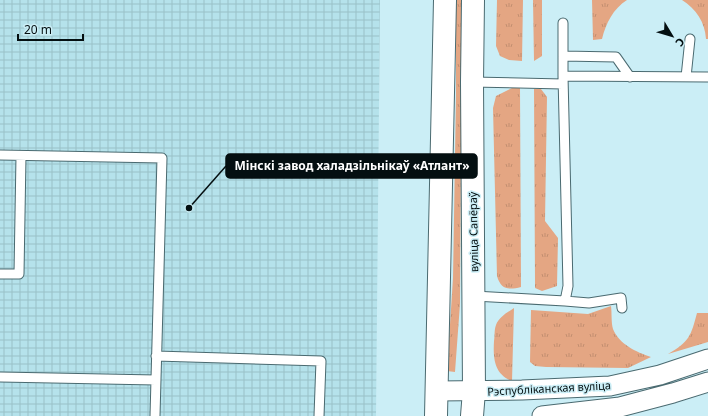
<svg xmlns="http://www.w3.org/2000/svg" width="708" height="416" viewBox="0 0 708 416" font-family="'Noto Sans',sans-serif">
<defs>
<pattern id="industrial-grid" width="8" height="8" patternUnits="userSpaceOnUse"><rect width="8" height="8" fill="#b5e2eb"/><path d="M0 4h8M4 0v8" fill="none" stroke="#9ac1c8"/></pattern>
<pattern id="grass-tufts" width="24" height="20" patternUnits="userSpaceOnUse"><rect width="24" height="20" fill="#e4a683"/><path d="M3 7l-1-3M5 7V3M7 7l1-3M15 17l-1-3M17 17v-4M19 17l1-3" fill="none" stroke="#c28e70"/></pattern>
</defs>
<rect width="100%" height="100%" fill="#cbeef6"/>
<path fill="url(#industrial-grid)" d="M 0,0 L 380,0 L 376,416 L 0,416 Z"/>
<path fill="url(#grass-tufts)" d="M 456,0 L 462,0 L 460,304 L 455,372 L 447,371 L 453,278 L 456,95 Z
M 497,0 L 523,0 L 522,61 L 509,60 L 500,56 L 496,46 Z
M 533,0 L 542,0 L 542,56 L 534,61 Z
M 592,0 L 627,0 C 613,9 606,23 602,39 L 593,40 Z
M 682,0 L 708,0 L 708,39 L 706,39 C 705,22 696,9 682,0 Z
M 512,88 L 520,88 L 521,287 C 509,290 501,290 497,276 L 493,108 L 496,96 Z
M 534,89 L 541,89 L 547,97 L 545,221 L 558,238 L 557,286 L 542,291 L 535,288 L 535,282 Z
M 611,306 C 612,313 611,322 613,329 C 619,344 636,352 651,357 L 628,368 L 546,367 L 535,366 L 530,362 L 531,310 L 588,314 Z
M 514,308 L 512,381 C 494,374 493,358 494,341 C 495,336 494,330 496,325 C 499,317 508,312 514,308 Z
M 697,313 L 708,313 L 708,342 L 668,354 C 689,342 691,336 697,313 Z"/>
<g fill="none" stroke-linecap="round" stroke-linejoin="round">
<g stroke="#4a6a70" stroke-width="11">
<path id="lane" d="M 563,23 L 563,76 L 568,286 L 565,301 L 589,303 L 621,298 L 622,308
M 563,56 L 616,57 L 630,77
M 563,76 L 708,77
M 686,77 L 690,39
M 472,82 L 563,84
M 0,155 L 162,158 L 155,416
M 0,274 L 19,274 L 21,156
M 474,296 L 565,301
M 156,356 L 321,361 L 319,416
M 0,377 L 156,380"/>
</g>
<g stroke="#4a6a70" stroke-width="21">
<path id="street" d="M 437,391 L 522,390 L 610,386 L 660,375 L 708,359
M 542,416 L 620,407 L 673,393 L 708,382"/>
</g>
<g stroke="#4a6a70" stroke-width="24">
<path id="secondary" d="M 436,416 L 445,0
M 472,416 L 474,391 L 472,82 L 473,0"/>
</g>
<use href="#lane" stroke="#fff" stroke-width="9"/>
<use href="#street" stroke="#fff" stroke-width="19"/>
<use href="#secondary" stroke="#fff" stroke-width="22"/>
</g>
<g text-anchor="middle" dominant-baseline="central" stroke-width="3" stroke-linejoin="round" paint-order="stroke">
<g font-size="11" fill="#040f11" stroke="#cbeef6">
<text transform="translate(473 232) rotate(-91)">вуліца Сапёраў</text>
<text transform="translate(549 388) rotate(-3)">Рэспубліканская вуліца</text>
</g>
</g>
<path fill="none" stroke="#040f11" stroke-width="1.5" d="M189 208L226 166"/>
<circle fill="#040f11" stroke="#cbeef6" stroke-width="1.5" cx="189" cy="208" r="4"/>
<rect fill="#040f11" stroke="#040f11" stroke-width="1.5" x="226" y="154" width="251" height="24" rx="4"/>
<g font-size="12" text-anchor="middle" font-weight="bold" fill="#fff">
<text x="352" y="170">Мінскі завод халадзільнікаў «Атлант»</text>
</g>
<g transform="translate(672 36) rotate(128)" stroke="#cbeef6" stroke-width="3" paint-order="stroke">
<path d="M0-3L7 15L0 10L-7 15Z" fill="#040f11"/>
<text y="-6" font-size="11" font-weight="bold" text-anchor="middle" fill="#040f11">С</text>
</g>
<path d="M18 34v6h65v-6" fill="none" stroke="#040f11" stroke-width="2"/>
<text x="24" y="34" font-size="12" fill="#040f11" stroke="#cbeef6" stroke-width="3" paint-order="stroke">20 m</text>
</svg>
